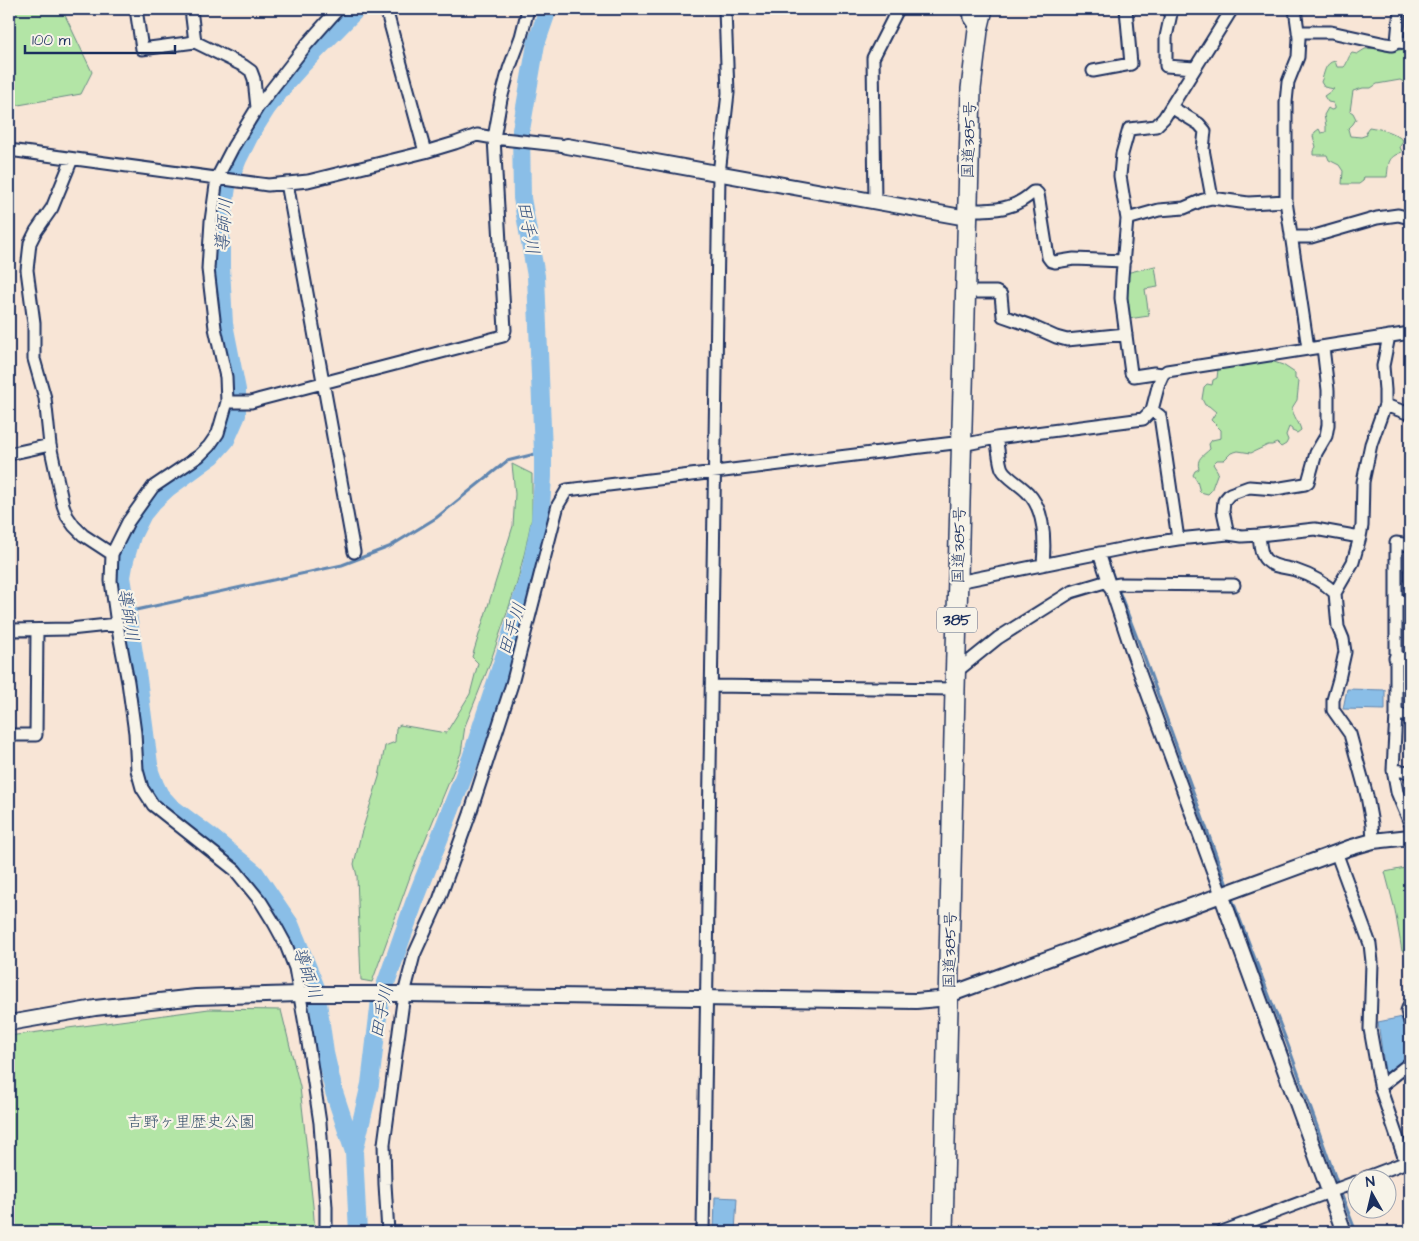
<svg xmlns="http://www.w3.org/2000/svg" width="1419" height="1241" viewBox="0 0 1419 1241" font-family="'Architects Daughter','Klee One',sans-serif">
<rect width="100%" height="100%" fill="#f8e5d6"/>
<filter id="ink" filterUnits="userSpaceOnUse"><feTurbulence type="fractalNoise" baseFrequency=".02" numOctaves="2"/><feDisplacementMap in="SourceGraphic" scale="10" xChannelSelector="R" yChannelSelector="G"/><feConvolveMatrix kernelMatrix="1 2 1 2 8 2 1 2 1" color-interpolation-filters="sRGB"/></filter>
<g filter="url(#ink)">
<path fill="#b3e5a6" stroke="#678a82" d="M 9,9 L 62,9 L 92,72 L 81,94 L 13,106 L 9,130 Z
M 1375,48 L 1390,51 L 1407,49 L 1410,50 L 1410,85 L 1400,80 L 1377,84 L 1371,88 L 1363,88 L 1353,91 L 1350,111 L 1353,113 L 1356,119 L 1353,124 L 1348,129 L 1350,136 L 1361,137 L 1367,135 L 1366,131 L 1369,127 C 1382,129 1393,132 1403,140 L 1400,147 L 1402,152 C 1387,158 1389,162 1387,177 L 1364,177 L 1363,181 L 1359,184 L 1342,184 L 1343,171 L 1339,165 L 1329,160 L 1327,155 L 1313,155 L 1313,151 L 1316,147 L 1313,136 L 1315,132 L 1319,129 L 1321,133 L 1326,132 L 1326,126 L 1324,115 L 1328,108 L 1331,110 L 1335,109 L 1335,107 L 1333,103 L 1328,102 L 1324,96 L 1334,89 L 1324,87 L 1321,82 C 1325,73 1324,63 1335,61 L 1337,67 L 1344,67 C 1348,63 1347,58 1352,53 L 1357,54 L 1365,49 Z
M 1155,266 L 1158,287 L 1145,289 L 1149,316 L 1128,319 L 1125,293 L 1126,273 Z
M 1268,360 L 1283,365 L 1295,373 L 1295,379 L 1299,381 L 1297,400 L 1292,408 C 1293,416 1299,422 1301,430 L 1297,433 L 1292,431 L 1292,429 L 1289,427 L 1286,435 L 1288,440 L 1286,444 L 1281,447 L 1277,443 L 1272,445 L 1268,445 L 1251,453 L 1238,451 L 1231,453 L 1224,460 L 1217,460 L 1213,464 L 1218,472 L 1211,491 L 1208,494 L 1200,492 L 1197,481 L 1193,475 L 1195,471 L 1199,469 C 1196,458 1203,456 1210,449 L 1209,444 L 1212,440 L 1221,438 L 1221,430 L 1211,420 L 1216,412 L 1209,406 L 1205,405 L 1202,399 L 1204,387 L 1207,384 L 1212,385 L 1213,380 L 1217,378 L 1218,369 C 1224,366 1231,368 1236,364 Z
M 512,464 L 532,474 L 532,517 L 525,551 L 517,583 L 489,666 L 465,726 L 461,753 L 411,874 L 372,982 L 361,980 L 357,876 L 354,864 L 361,834 L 379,777 L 385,746 L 395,742 L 396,728 L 400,725 L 446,733 L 470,694 L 478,663 L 472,657 L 513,526 L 515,494 Z
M 1410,867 L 1410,951 L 1402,951 L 1395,910 L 1385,872 Z
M 209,1009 L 281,1010 L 300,1087 L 313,1206 L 315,1232 L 9,1232 L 9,1036 Z"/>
<path fill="#8abee7" stroke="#5e85b0" d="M 1347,689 L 1385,690 L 1385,710 L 1343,709 Z
M 1403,1017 L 1410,1042 L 1410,1057 L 1387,1073 L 1385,1072 L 1378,1022 Z
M 715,1197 L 737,1198 L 735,1232 L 714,1232 Z"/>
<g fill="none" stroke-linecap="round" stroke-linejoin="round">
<path stroke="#5e85b0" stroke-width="3" d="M 1107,560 L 1141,648 L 1228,888
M 127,612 L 342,565 L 389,547 L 436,518 L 507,461 L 543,452
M 1231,896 L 1288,1045 L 1338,1185
M 1340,1191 L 1356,1232"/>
<path stroke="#8abee7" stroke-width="18" d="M 354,1152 L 334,1092 L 325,1053 L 316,988 L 290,924 L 255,873 L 211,837 L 171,807 L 160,795 L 155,785 L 150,772 L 138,679 L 122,577 L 125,560 L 132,536 L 143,514 L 153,502 L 168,488 L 212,456 L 226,440 L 237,415 L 237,390 L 224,324 L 221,267 L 221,229 L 227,187 L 238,159 L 250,135 L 267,108 L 286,83 L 302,65 L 357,9
M 358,1232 L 354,1152 L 370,1084 L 380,1000 L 414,903 L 471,758 L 506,651 L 530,572 L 540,522 L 543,477 L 543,452 L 536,276 L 522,198 L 521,130 L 536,44 L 548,9"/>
<g stroke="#1b2f5e" stroke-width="15">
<path id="minor" d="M 136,9 L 142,49 L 195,42
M 191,9 L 195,42 L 244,66 L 251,71 L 254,79 L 257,108
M 386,9 L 425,152
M 969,9 L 970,18 L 978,30
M 1172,9 L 1166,37 L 1166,66 L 1195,68
M 1232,9 L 1164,118 L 1156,126 L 1129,129 L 1122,154 L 1120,176 L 1127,219 L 1122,277 L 1121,298 L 1131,373 L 1134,376 L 1154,373 L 1163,374 L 1167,371 L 1410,333
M 1295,9 L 1299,38 L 1298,57 L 1288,82 L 1286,102 L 1286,201 L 1308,348
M 1400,9 L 1397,42 L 1410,43
M 1298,32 L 1331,32 L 1386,44 L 1392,45 L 1397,42
M 1093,71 L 1131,64 L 1126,9
M 1171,107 L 1199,124 L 1205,131 L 1203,149 L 1212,198
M 9,150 L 268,185 L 308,181 L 425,152 L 455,143 L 477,135 L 494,138 L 567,146
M 72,159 L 52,208 L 36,231 L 30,243 L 27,270 L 34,323 L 34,359 L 45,398 L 50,445 L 63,505 L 67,516 L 74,526 L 83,535 L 112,554
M 287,183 L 354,552
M 875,202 L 873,58 L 898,9
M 967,210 C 992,210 1013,211 1033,192 L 1036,192 L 1038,194 L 1048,257 L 1051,261 L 1055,262 L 1074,259 L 1124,261
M 1127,219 L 1159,210 L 1184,208 L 1203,200 L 1212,198 L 1248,203 L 1286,201
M 1291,237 L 1311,237 L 1377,218 L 1398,215 L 1410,218
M 965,292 L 996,292 L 1001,295 L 1003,316 L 1029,325 L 1056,337 L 1067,340 L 1126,334
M 227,402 L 251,402 L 261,399 L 503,336 L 505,330 L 494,138 L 501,99 L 509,69 L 521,37 L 528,9
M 1385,405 L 1410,414
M 1152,410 L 1160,416 L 1178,539
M 996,438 C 998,445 999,463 1002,469 C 1006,477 1022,486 1028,493 C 1045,510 1045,542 1043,564
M 9,454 L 50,445
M 1228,534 L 1223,511 L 1224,501 L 1230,494 L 1249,487 L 1275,489 L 1305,484 L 1308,482 L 1316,453 L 1326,436 L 1328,425 L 1328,390 L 1323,347
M 1259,535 C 1260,542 1260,555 1266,560 C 1274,568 1286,567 1295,570 C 1310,575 1324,582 1335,593 L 1338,627 L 1343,639 L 1345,652 L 1339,679 L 1333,700 L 1333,710 L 1350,734 L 1367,796 L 1372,824 L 1373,841
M 1410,545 L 1396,543 L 1396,714 L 1393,770 L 1397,792 L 1410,823
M 1099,553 L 1131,649 L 1221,894
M 958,582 L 1140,545 L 1178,539 L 1228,534 L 1242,536 L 1259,535 L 1315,529 L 1360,537 L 1362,526 L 1363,482 L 1371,444 L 1385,405 L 1385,390 L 1383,366 L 1389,336
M 1109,586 L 1120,584 L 1234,585
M 1335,593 L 1353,562 L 1360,537
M 1396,600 L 1410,601
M 9,630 L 70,629 L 117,624
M 1395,658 L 1410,659
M 956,672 L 998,638 L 1071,592 L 1108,581
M 711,686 L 955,689
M 1396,714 L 1410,716
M 9,735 L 36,735 L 37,630
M 1393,770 L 1410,772
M 1336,852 L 1370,944 L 1372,962 L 1370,1029 L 1381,1090 L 1405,1160 L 1404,1163 L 1365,1178
M 1410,1003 L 1407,1011 L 1410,1023
M 1381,1086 L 1410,1063
M 326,1232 L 326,1207 L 320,1123 L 307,1036 L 295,968 L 286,945 L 274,923 L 261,902 L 235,870 L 153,805 L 142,788 L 137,770 L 135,733 L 128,682 L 117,624 L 111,581 L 112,554 L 128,522 L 153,487 L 199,456 L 209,446 L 218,433 L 227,402 L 226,377 L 215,328 L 208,269 L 211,221 L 217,178 L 233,147 L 257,108 L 307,44 L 338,9
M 388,1232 L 385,1184 L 384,1144 L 404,994 L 414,955 L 439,900 L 470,814 L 512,684 L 558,505 L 567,490 L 954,443 L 962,445 L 996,438 L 1143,419 L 1152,410 L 1159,383 L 1163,374
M 703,1232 L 719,174 L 728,93 L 725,9
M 1222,1232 L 1356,1182"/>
</g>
<g stroke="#1b2f5e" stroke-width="18">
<path id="tertiary" d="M 567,146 L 967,218
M 1221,894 L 1344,1232
M 9,1023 L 95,1008 L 196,997 L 300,994 L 404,994 L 916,1001 L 938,999 L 1349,848 L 1373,841 L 1410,837"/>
</g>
<g stroke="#1b2f5e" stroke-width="22">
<path id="trunk" d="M 943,1232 L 955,689 L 971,89 L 978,30 L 983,9"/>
</g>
<use href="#minor" stroke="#f7f3e8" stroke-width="11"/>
<use href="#tertiary" stroke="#f7f3e8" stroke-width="14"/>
<use href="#trunk" stroke="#f7f3e8" stroke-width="19"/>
</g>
</g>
<g text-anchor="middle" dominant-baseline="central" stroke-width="4.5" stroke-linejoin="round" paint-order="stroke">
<rect fill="#f7f3e8" stroke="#5d6a87" stroke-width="1" x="937" y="607.5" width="40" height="25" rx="4"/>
<g font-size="15" font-weight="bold" fill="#1b2f5e">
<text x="957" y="620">385</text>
</g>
<g font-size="16" fill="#1b2f5e" stroke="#f7f3e8">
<text transform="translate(969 140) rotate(-88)">国道385号</text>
<text transform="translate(959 545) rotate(-89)">国道385号</text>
<text transform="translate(950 950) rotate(-89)">国道385号</text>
</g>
<g font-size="16" fill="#39536c" stroke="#f7f3e8">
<text x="191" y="1122">吉野ヶ里歴史公園</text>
</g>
<g font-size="18" font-style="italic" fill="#375380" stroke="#f7f3e8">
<text transform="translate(224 225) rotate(-85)">導師川</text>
<text transform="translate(528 228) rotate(80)">田手川</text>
<text transform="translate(128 615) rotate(81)">導師川</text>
<text transform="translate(512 629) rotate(-72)">田手川</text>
<text transform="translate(307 973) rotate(71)">導師川</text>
<text transform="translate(382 1012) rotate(-78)">田手川</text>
</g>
</g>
<rect width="1419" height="1241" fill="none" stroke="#f7f3e8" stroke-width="30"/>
<rect x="15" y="15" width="1389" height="1211" fill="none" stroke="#1b2f5e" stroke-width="2" filter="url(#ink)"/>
<g transform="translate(1372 1194) rotate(352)"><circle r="24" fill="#f7f3e8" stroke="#9fa5b1"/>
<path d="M0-4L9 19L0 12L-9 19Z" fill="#1b2f5e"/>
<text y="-8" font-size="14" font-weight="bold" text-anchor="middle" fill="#1b2f5e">N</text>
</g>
<path d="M25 45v8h150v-8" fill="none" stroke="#1b2f5e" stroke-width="2.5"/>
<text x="32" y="45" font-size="15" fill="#1b2f5e" stroke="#f7f3e8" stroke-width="4" paint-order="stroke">100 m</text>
</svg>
